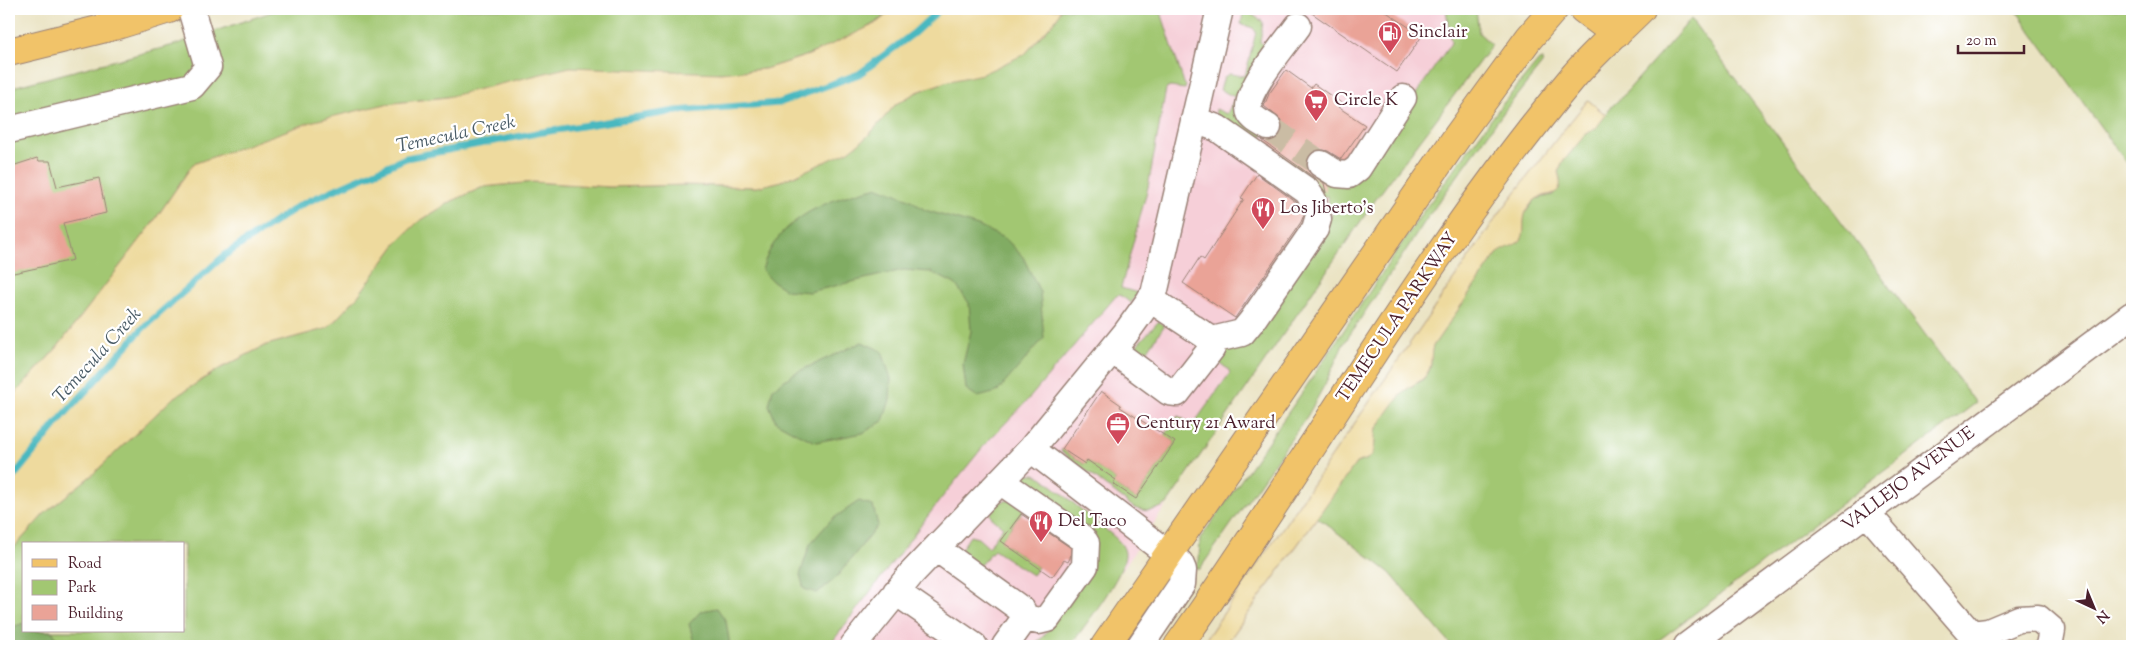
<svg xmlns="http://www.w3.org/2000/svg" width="2141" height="655" viewBox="0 0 2141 655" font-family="'Sorts Mill Goudy',serif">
<rect width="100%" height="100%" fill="#fff"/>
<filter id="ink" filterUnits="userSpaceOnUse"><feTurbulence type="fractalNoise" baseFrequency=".02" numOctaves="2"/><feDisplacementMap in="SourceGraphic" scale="10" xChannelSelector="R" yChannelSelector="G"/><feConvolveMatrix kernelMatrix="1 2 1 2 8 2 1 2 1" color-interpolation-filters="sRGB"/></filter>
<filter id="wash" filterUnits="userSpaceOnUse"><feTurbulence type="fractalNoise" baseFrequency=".0096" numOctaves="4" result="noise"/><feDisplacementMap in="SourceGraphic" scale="20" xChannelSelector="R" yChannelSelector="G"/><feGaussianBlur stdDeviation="1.12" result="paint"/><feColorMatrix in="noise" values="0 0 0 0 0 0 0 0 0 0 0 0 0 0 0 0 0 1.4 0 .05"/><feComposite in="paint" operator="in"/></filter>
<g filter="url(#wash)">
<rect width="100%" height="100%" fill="#eae3c2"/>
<path fill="#f6cfd8" d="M 1124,9 L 1476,9 L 1479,33 L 1492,45 L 1376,199 L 1070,646 L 794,646 Z"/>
<path fill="#a2c772" stroke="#76734e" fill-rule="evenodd" d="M 280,9 L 894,9 C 857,39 810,55 765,69 L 447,97 L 386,104 L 193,164 L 150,227 L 56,349 L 9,400 L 9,88 L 174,45 Z
M 1061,9 L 1160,9 L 1184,83 L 1186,86 L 1185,89 L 1170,87 L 1166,89 L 1148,187 L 1121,288 L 1138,293 L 1131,303 L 1120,295 L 1116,296 L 1027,401 L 987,442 L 940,500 L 829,646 L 9,646 L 9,553 L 45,513 L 93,474 L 172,399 L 219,369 L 266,345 L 328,328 L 358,296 L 399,240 L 418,222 L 452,201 L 483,187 L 533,182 L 610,187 L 685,185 L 756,187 L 778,182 L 796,175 L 868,136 L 896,104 L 917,92 L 1025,54 L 1057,18 ZM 24,544 L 184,544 L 184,631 L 24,631 Z
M 1446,9 L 1476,9 L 1479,33 L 1492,45 L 1376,199 L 1167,504 C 1155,511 1148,513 1134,508 L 1061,451 L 1062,449 L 1084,464 L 1087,460 L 1116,480 L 1113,484 L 1136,499 L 1175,442 L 1165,435 L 1178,416 L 1192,424 L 1195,422 L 1230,373 L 1228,369 L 1216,361 L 1216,357 L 1239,343 L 1325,218 L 1332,216 L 1327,196 L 1318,198 L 1215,117 L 1216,109 L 1227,114 L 1235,97 L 1220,90 L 1224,77 L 1229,74 L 1245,76 L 1256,32 L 1253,28 L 1241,24 L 1243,14 L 1250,13 L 1263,22 L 1260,42 L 1269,48 L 1254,77 L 1265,132 L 1260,139 L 1312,175 L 1317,168 L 1330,177 L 1403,113 L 1451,43 Z
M 2015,9 L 2132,9 L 2132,170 Z
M 1691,19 L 1976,403 L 1651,646 L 1452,646 L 1390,573 L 1317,517 L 1356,463 L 1366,460 L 1375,443 L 1373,438 C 1379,422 1392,404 1404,392 C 1412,383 1421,385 1428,373 C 1433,364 1429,356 1433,346 L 1497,254 L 1505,247 L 1513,245 L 1523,231 L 1522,221 L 1525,213 L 1536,199 L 1553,195 L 1560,179 L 1558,172 L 1562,163 L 1585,135 L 1596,128 L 1610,108 L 1622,97 Z
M 1543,59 L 1542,64 L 1506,109 L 1430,214 L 1343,345 L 1325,384 L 1308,415 L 1199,570 L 1196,567 L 1199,561 L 1200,539 L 1306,387 L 1422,213 L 1501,106 L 1539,60 Z
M 1159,321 L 1164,326 L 1144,356 L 1142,357 L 1136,353 L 1134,348 Z
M 1027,474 L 1035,474 L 1043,478 L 1111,534 C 1117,539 1124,545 1125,553 C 1127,572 1083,628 1070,646 L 1031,646 L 1042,638 L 1091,569 L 1021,481 Z
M 1010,500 L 1024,509 L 1001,541 L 1038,567 L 1032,575 L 994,550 L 979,566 L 960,551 L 970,536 L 978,538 L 988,547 L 1003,527 L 992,518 L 990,513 L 1000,502 Z"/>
<path fill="#81ac64" stroke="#666648" d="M 879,187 L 909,199 L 925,210 L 978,226 L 1006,239 L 1023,257 L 1040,292 L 1044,338 L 997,392 L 978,397 L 966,389 L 963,364 L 971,331 L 969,303 L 955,284 L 931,272 L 903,270 L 809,292 L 786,290 L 772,281 L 762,270 C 776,217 831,198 879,187 Z
M 862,342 L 882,351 L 891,379 L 890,400 L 883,421 L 863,433 L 816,442 L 796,433 L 776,422 L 769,405 L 773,388 L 795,373 Z
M 859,501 L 873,506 L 878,525 L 835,579 L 817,593 L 804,589 L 800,575 L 810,544 L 831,520 Z
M 717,608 L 726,621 L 730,646 L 695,646 L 689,624 L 701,611 Z
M 24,623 L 24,631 L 52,631 L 62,646 L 9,646 L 9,628 Z"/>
<path fill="#eeda9e" stroke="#9c7c64" d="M 894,9 L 1061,9 L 1057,18 L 1025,54 L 982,74 L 945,82 L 917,92 L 896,104 L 868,136 L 849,151 L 796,175 L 778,182 L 756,187 L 685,185 L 610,187 L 533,182 L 483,187 L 452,201 L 418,222 L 399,240 L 358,296 L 328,328 L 266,345 L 219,369 L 172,399 L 93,474 L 45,513 L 9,553 L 9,400 L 56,349 L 150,227 L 193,164 L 314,121 L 386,104 L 447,97 L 570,67 L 720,73 L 765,69 L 809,55 L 875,24 Z
M 1588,100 L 1606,115 L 1596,128 L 1585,135 L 1562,163 L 1558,172 C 1567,200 1546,191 1535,200 C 1517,216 1528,229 1521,240 C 1517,245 1504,248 1497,254 L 1433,346 C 1430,355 1433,363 1428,372 C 1422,383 1413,383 1405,391 C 1395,401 1385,416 1377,428 C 1372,438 1379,453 1367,459 C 1364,461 1359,461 1356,463 L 1225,646 L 1201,646 L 1501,211 L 1562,132 Z"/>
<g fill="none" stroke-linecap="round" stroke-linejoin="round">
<path stroke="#49b8c0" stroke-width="7" d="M 9,482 L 63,416 L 143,328 L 225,255 L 300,205 L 406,158 L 537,133 L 676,111 L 779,103 L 859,74 L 914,33 L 940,9"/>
</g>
<g id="blocks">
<path fill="#eaa397" d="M 1306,9 L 1382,9 L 1422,36 L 1397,72 Z
M 1286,70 L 1311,88 L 1314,84 L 1341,103 L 1338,107 L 1365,125 L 1341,159 L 1328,151 L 1315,148 L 1315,150 L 1308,156 L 1306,164 L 1308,171 L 1324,183 L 1326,193 L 1316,179 L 1262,140 L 1274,140 L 1281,135 L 1283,127 L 1281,120 L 1264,106 L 1269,94 Z
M 37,158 L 39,161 L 50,161 L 57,187 L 99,178 L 106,213 L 63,223 L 73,260 L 9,274 L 9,167 Z
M 1257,174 L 1296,202 L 1305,212 L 1301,222 L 1235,318 L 1183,283 L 1200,257 L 1204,260 L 1244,199 L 1241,198 Z
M 1101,391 L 1121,405 L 1120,407 L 1175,442 L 1136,499 L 1113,484 L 1116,480 L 1087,460 L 1085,464 L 1062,449 Z
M 1021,514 L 1071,548 L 1070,558 L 1068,562 L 1064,560 L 1052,577 L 1001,541 Z"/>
</g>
</g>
<g filter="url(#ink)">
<use href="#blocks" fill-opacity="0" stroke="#9a8176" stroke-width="1"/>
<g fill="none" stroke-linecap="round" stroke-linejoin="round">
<path stroke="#cabca4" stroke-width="26" stroke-dasharray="26 13" stroke-linecap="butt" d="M 1268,127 L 1321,164"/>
<g stroke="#9a8176" stroke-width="29">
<path id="minor" d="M 1194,120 L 1217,128 L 1307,191 L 1313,200
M 1268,127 C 1262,123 1253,119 1250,113 C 1241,94 1287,42 1298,26
M 9,130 L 192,86 L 208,67 L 191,9
M 1321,164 L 1337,174 L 1349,175 L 1358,168 L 1403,98
M 1212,340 L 1242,333 L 1251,322 L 1315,229 L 1318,219
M 1112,350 L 1169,392 L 1177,393 L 1212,348 L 1212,340 L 1150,299
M 1031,449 L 1180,563 L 1183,570 L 1182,584 L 1140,646
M 1000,481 L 1082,538 L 1086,543 L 1085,566 L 1047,619 L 1039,621 L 1025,618
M 1866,512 L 1982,646
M 936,548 L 1022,610 L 1025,618 L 1005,646
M 896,592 L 974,646
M 1972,634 L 1988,632 L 2019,619 L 2038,618 L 2052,630 L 2049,646
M 853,646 L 912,573 L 1031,449 L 1126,333 L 1154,294 L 1220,9
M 1687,646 L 2132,315"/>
</g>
<g stroke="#9a8176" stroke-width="30">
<path id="major" d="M 1583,9 L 1616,34
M 9,52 L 114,26 L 169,9
M 1105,646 L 1459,134 L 1529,38 L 1554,9
M 1178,646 C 1312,458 1425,253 1574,76 C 1595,52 1619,31 1641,9"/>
</g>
<use href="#minor" stroke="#fff" stroke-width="26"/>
<use href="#major" stroke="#f1c369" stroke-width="28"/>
</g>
</g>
<defs>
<g id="fuel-pin" transform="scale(1.25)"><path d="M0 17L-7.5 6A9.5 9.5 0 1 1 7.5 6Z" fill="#d1495b" stroke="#fff"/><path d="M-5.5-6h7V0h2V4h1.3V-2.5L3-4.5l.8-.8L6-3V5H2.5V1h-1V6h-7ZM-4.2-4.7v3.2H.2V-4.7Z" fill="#fff"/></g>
<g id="supermarket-pin" transform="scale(1.25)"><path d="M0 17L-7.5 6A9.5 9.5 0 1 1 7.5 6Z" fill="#d1495b" stroke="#fff"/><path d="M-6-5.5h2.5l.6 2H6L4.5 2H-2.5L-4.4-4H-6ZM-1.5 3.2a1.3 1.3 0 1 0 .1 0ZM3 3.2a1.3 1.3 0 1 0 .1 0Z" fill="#fff"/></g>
<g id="restaurant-pin" transform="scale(1.25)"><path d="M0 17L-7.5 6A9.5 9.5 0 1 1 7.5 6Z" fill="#d1495b" stroke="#fff"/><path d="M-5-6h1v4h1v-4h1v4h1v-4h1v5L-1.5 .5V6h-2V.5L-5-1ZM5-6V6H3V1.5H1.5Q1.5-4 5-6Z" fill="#fff"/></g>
<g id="office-pin" transform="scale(1.25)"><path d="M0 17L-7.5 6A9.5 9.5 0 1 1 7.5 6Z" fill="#d1495b" stroke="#fff"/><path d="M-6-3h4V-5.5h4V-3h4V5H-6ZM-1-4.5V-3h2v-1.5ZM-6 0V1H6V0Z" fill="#fff"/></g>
</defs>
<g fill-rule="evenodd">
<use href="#fuel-pin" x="1390" y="33"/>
<use href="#supermarket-pin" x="1316" y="101"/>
<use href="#restaurant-pin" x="1263" y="209"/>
<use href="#office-pin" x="1118" y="424"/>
<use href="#restaurant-pin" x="1041" y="522"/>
</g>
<g text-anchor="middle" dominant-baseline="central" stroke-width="4.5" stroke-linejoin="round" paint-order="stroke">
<g font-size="18" fill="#4a1f2b" stroke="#fff" text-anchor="start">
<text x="1408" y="33">Sinclair</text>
<text x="1334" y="101">Circle K</text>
<text x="1280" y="209">Los Jiberto's</text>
<text x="1136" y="424">Century 21 Award</text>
<text x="1058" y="522">Del Taco</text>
</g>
<g font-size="18" fill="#4a1f2b" stroke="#fff">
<text transform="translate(1398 318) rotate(-56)">TEMECULA PARKWAY</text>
<text transform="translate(1909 480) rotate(-37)">VALLEJO AVENUE</text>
</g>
<g font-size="19" font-style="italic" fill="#4a5c67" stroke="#fff">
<text transform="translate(456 135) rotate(-12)">Temecula Creek</text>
<text transform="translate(98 356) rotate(-48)">Temecula Creek</text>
</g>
</g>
<rect width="2141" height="655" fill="none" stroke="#fff" stroke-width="30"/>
<rect x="22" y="542" width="162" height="90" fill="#ffffff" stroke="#b7a5aa"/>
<rect x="32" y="559" width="25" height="8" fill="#f1c369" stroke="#b7a5aa"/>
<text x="68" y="568" font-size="15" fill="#4a1f2b">Road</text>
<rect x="32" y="580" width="25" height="15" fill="#a2c772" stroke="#b7a5aa"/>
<text x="68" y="592" font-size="15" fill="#4a1f2b">Park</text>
<rect x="32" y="605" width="25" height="15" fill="#eaa397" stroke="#b7a5aa"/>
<text x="68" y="618" font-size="15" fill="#4a1f2b">Building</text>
<g transform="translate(2094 608) rotate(136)" stroke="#ffffff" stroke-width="4" paint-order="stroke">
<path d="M0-4L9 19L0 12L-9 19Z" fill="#4a1f2b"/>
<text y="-8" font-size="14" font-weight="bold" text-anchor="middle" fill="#4a1f2b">N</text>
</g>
<path d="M1958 45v8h66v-8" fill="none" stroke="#4a1f2b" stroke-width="2.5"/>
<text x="1966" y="45" font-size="15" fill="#4a1f2b" stroke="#ffffff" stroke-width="4" paint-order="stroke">20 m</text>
</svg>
